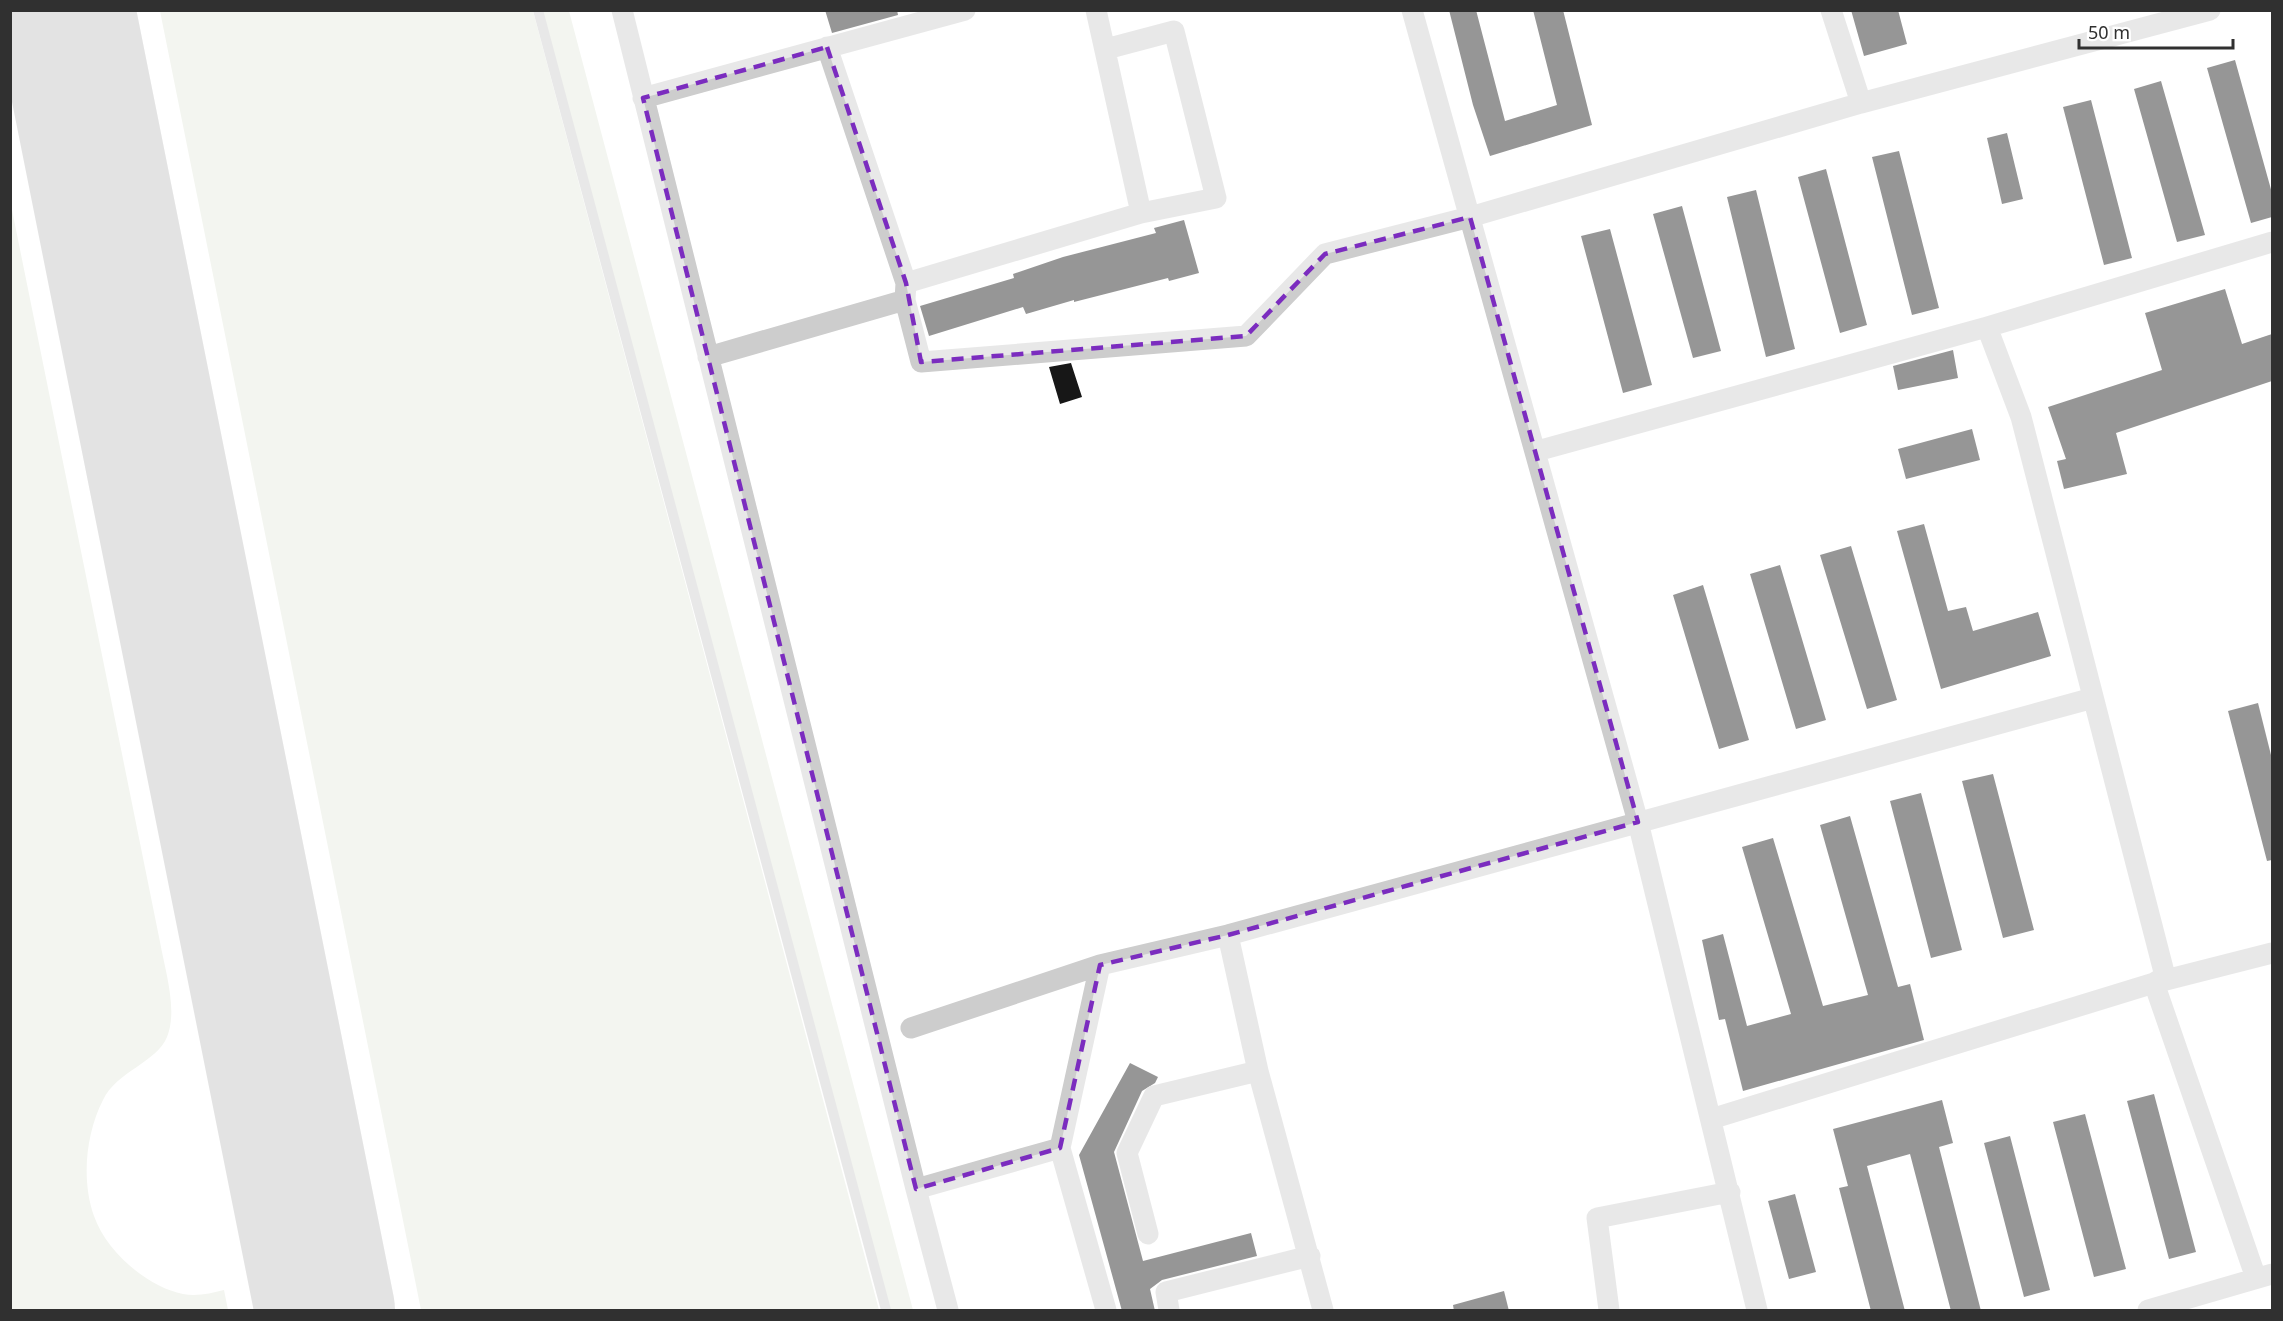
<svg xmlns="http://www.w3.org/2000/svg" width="2283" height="1321" viewBox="0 0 2283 1321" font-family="'Noto Sans',sans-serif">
<rect width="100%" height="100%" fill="#fff"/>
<path fill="#e4e9dd" d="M 160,11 L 533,11 L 879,1310 L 421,1310 Z
M 542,11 L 569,11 L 913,1310 L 889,1310 Z
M 10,200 L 160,942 C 165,970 178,1010 167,1037 C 157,1062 116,1072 103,1100 C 86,1133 81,1180 94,1216 C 106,1251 147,1287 183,1294 C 197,1297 211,1293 224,1290 L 228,1310 L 11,1310 Z"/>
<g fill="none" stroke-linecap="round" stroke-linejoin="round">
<path stroke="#c2c2c2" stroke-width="140" d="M 65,10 L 325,1310"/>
</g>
<path fill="#171717" d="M 825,10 L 897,10 L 898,15 L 832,33 Z
M 1449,10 L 1476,10 L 1505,121 L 1557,105 L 1533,10 L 1563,10 L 1592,125 L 1490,156 L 1473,105 Z
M 1851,10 L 1898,10 L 1907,44 L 1864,56 Z
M 2235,60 L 2272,193 L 2272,217 L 2251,223 L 2207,68 Z
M 2161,81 L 2205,235 L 2177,242 L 2134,89 Z
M 2091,100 L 2132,258 L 2104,265 L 2063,107 Z
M 2007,133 L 2023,199 L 2002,204 L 1987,138 Z
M 1899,151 L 1939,308 L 1912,315 L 1872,157 Z
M 1826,169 L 1867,325 L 1840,333 L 1798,177 Z
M 1756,190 L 1795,349 L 1766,357 L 1727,197 Z
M 1682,206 L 1721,351 L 1693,358 L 1653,214 Z
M 1184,220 L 1199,273 L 1169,281 L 1168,278 L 1074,302 L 1074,300 L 1026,314 L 1023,307 L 929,336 L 920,306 L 1014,278 L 1013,274 L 1063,257 L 1156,233 L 1154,228 Z
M 1610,229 L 1652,385 L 1623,393 L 1581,236 Z
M 2225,289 L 2242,344 L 2272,334 L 2272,381 L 2116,433 L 2127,474 L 2064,489 L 2057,461 L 2066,459 L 2048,407 L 2162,370 L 2145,313 Z
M 1953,350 L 1958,378 L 1898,390 L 1893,366 Z
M 1071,363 L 1082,397 L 1060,404 L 1049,367 Z
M 1972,429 L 1980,460 L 1906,479 L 1898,449 Z
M 1924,524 L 1948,611 L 1966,607 L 1973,631 L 2038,612 L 2051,656 L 1941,689 L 1897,531 Z
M 1851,546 L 1897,700 L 1867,709 L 1820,555 Z
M 1780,565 L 1826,720 L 1796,729 L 1750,574 Z
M 1703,585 L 1749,740 L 1719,749 L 1673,595 Z
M 2258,703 L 2272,759 L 2272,860 L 2267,861 L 2228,711 Z
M 1993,774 L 2034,930 L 2003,938 L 1962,781 Z
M 1921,793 L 1962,950 L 1931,958 L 1890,801 Z
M 1850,816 L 1898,987 L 1910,984 L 1924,1040 L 1743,1091 L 1725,1019 L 1719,1020 L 1702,940 L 1723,934 L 1747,1026 L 1791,1014 L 1742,847 L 1773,838 L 1823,1006 L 1868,995 L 1820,825 Z
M 1130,1063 L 1158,1077 L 1155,1083 L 1142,1091 L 1114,1152 L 1143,1261 L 1251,1233 L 1257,1256 L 1162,1280 L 1150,1289 L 1155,1311 L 1122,1311 L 1079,1155 Z
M 2154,1094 L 2196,1252 L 2169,1259 L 2127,1101 Z
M 1942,1100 L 1953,1143 L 1939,1147 L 1981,1311 L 1951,1311 L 1910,1154 L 1867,1166 L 1905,1311 L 1871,1311 L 1839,1188 L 1848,1186 L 1833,1129 Z
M 2085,1114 L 2126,1269 L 2094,1277 L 2053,1122 Z
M 2010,1136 L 2050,1290 L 2024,1297 L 1984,1143 Z
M 1795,1194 L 1816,1272 L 1789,1279 L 1768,1201 Z
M 1504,1291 L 1509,1311 L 1454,1311 L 1453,1305 Z"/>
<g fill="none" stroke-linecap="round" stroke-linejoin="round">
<path stroke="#cdcdcd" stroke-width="10" d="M 538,10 L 886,1310"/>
<path stroke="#cdcdcd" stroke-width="21" d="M 622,10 L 916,1189 L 948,1310
M 1096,10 L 1141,213
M 1412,10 L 1638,822 L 1757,1310
M 1831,10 L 1861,103
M 827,47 L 906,283 L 905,300 L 921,362 L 1246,336 L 1325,254 L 1470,217 L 1861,103 L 2210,10
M 643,98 L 965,10
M 906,283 L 1141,213 L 1216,198 L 1174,31 L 1106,49
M 1987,327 L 2021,417 L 2165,976 L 2154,983 L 2256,1278
M 708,357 L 905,300
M 1537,451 L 1987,327 L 2272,242
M 1228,935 L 1258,1071 L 1323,1310
M 1100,965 L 1060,1148 L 1106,1310
M 911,1028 L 1100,965 L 1228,935 L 2093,698
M 1711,1119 L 2154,983 L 2272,953
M 916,1189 L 1060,1148
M 1148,1234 L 1127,1153 L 1154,1096 L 1258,1071
M 1169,1310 L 1166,1292 L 1310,1256
M 1609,1310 L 1597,1218 L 1730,1192
M 2148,1310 L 2272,1274"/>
</g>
<path d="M0 0H2283V1321H0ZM 827,47 L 906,283 L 921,362 L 1246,336 L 1325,254 L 1470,217 L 1638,822 L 1228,935 L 1100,965 L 1060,1148 L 916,1189 L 643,98 Z" fill="#fff" fill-opacity=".55" fill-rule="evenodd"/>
<path fill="none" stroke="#7b2cbf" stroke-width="4.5" stroke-dasharray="12 8" stroke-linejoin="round" d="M 827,47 L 906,283 L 921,362 L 1246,336 L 1325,254 L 1470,217 L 1638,822 L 1228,935 L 1100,965 L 1060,1148 L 916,1189 L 643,98 Z"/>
<rect width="2283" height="1321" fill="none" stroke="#303030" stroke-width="24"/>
<path d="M2079 39v9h154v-9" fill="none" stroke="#303030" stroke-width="3"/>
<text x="2088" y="39" font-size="18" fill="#303030" stroke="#ffffff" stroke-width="4.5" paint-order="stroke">50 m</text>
</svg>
